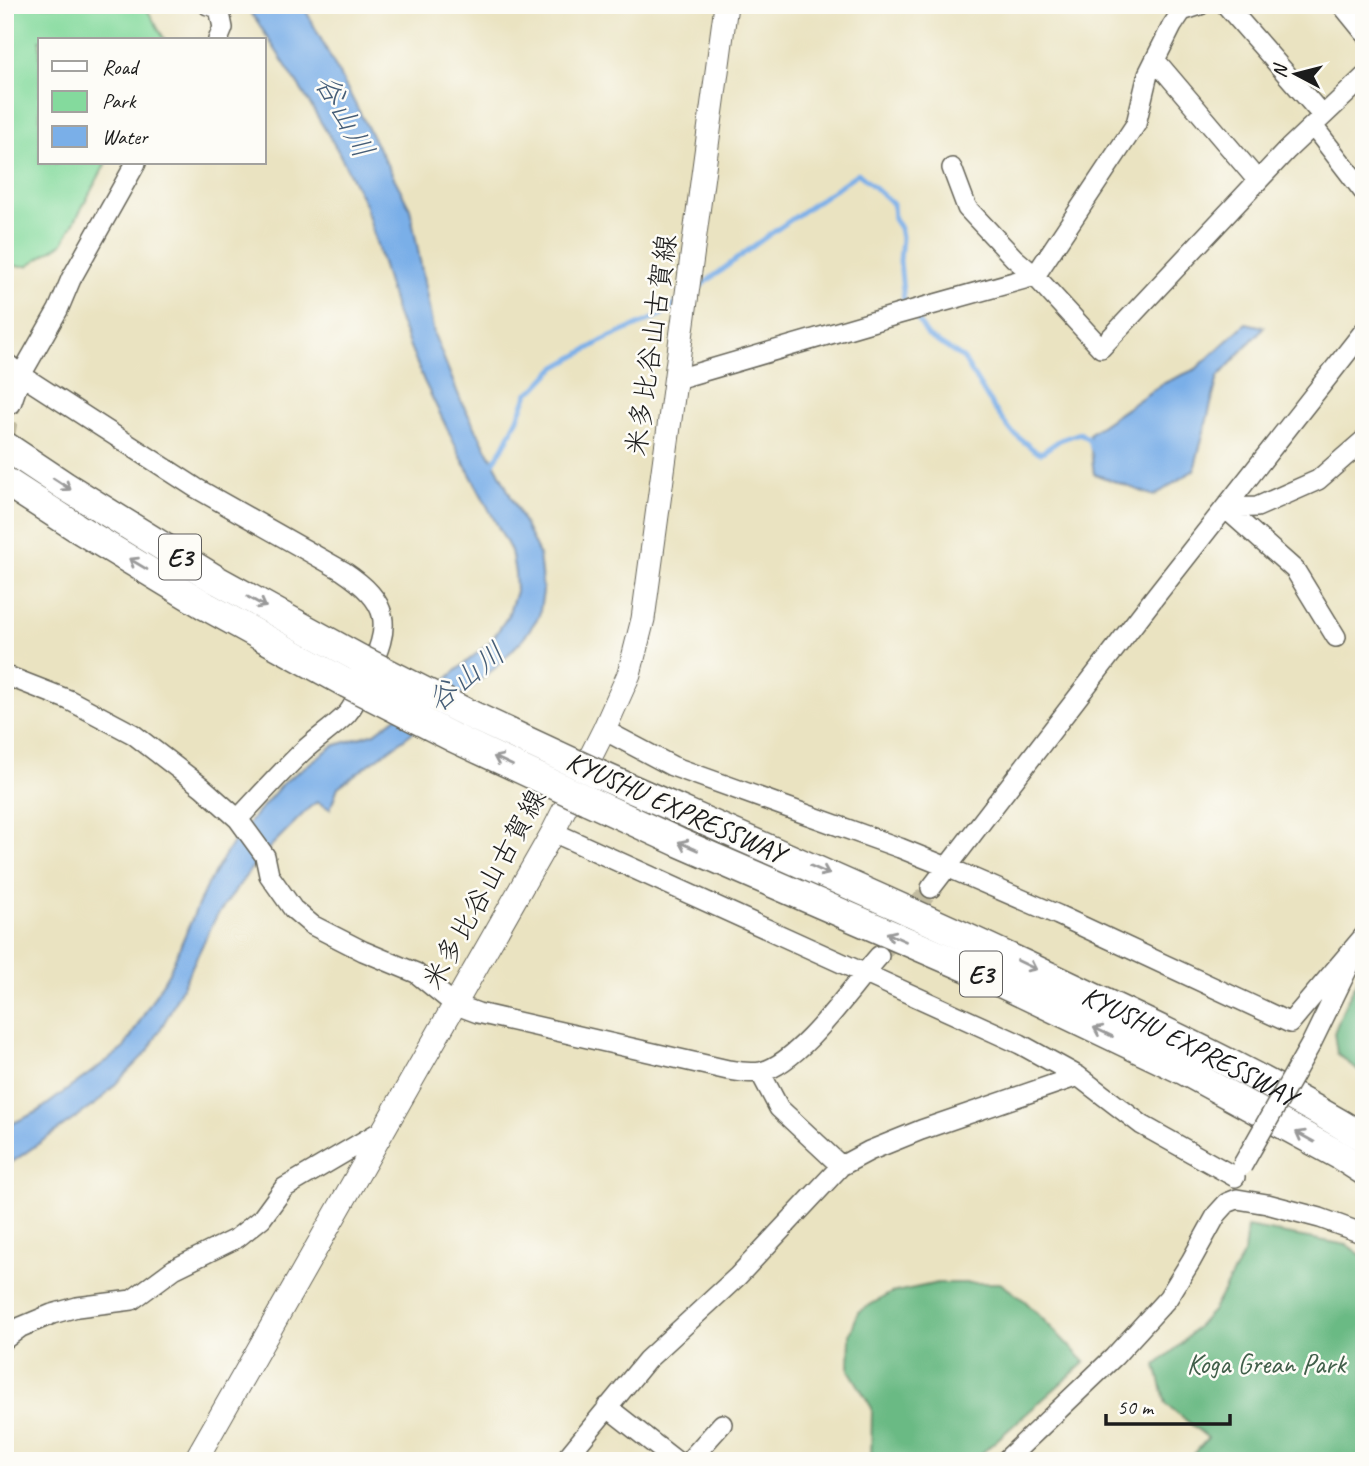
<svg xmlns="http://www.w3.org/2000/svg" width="1369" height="1466" viewBox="0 0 1369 1466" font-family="Caveat,'Klee One',sans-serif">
<rect width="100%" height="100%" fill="#fdfcf7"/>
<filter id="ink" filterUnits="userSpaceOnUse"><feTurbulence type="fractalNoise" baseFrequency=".0143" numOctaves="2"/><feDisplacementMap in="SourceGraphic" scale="14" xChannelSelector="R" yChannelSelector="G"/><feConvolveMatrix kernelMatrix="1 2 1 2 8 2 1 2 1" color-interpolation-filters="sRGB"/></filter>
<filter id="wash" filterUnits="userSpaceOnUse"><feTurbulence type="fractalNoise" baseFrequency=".00686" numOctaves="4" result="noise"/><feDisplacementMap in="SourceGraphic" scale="28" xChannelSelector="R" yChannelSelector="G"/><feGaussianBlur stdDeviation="1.57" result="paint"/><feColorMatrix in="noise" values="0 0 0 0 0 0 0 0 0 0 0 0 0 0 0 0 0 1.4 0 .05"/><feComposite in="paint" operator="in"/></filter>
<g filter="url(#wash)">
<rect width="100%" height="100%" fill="#eae3c1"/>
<path fill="#84da9d" stroke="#507b5c" stroke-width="2" d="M 5,5 L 145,6 L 165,40 L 40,40 L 40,163 L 106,163 L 63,243 L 27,266 L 5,266 Z"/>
<path fill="#6bba84" stroke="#446b50" stroke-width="2" d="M 1364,969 L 1364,1076 L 1337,1053 L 1334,1033 L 1346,1002 Z
M 1247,1227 L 1347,1245 L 1364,1257 L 1364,1461 L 1188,1461 L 1208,1438 L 1166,1404 L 1156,1365 L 1181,1344 L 1213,1310 L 1244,1253 Z
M 938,1283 L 1000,1283 L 1025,1301 L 1085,1362 L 973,1461 L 871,1461 L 872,1408 L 849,1370 L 850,1335 L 858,1312 L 891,1293 Z"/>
<path fill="#7aafe8" stroke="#4b6682" stroke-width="2" d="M 244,5 L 303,5 L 410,208 L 434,334 L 461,401 L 498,470 L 539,554 L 543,592 L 539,616 L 523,639 L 495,668 L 408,736 L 338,787 L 330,809 L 317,802 L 310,807 L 259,858 L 216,917 L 170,1012 L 148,1051 L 98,1102 L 5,1167 L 5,1127 L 37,1112 L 124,1048 L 169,972 L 205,889 L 234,840 L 283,783 L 333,746 L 375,733 L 442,683 L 491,641 L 508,616 L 516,591 L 515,573 L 511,551 L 460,455 L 424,381 L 397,315 L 365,204 L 338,151 L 304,94 L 257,21 Z
M 1246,323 L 1264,327 L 1218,377 L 1194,470 L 1154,496 L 1094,474 L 1089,434 L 1162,384 L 1196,369 Z"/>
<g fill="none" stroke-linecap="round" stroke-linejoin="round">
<path stroke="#7aafe8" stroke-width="5" d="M 694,291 L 759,242 L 858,173 L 893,204 L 894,219 L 900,228 L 902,238 L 900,261 L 904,301 L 908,306
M 914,314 L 928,336 L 963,358 L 993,407 L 1012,432 L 1034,450 L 1041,453 L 1060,440 L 1080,433 L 1088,439 L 1094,451
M 490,467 L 503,448 L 518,418 L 528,393 L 536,388 L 555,368 L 604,340 L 661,315 L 677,303"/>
</g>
</g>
<g filter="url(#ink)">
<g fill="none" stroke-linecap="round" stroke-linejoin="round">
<path stroke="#c1bba0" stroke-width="19" stroke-dasharray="19 10" stroke-linecap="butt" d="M 5,440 L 11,404
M 879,956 L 931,888"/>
<g stroke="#646256" stroke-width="22">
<path id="minor" d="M 208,5 L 219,8 L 223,28 L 218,40
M 1226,5 L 1323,116
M 1342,5 L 1364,32
M 1156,61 L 1258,181
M 1313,126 L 1363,191
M 952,168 L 967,208 L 1014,258 L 1035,276 L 1101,348 L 1287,150 L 1364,77
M 5,362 L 21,375 L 196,488 L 343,571 C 391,603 392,625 367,675 C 361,687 356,704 347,714 C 333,728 316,739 302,752 C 280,773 259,797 238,819
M 677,379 L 899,314 L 1035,276 L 1136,124 L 1148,74 L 1172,26 L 1182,11 L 1200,5
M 11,404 L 21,375 L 58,310 L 71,279 L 136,163
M 1225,508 L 1295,570 L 1336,637
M 1225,508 L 1257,507 L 1318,480 L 1364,440
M 5,675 L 69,700 L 133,734 L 202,787 L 238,819 L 265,856 L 269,875 L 293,909 L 312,925 L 363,951 L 416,973 L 454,1004 L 478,1013 L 728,1070 C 738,1071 751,1074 761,1072 C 801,1062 851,988 879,956
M 604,730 L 672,766 L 900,848 L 947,867 L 1058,915 L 1290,1023 L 1364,936
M 553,832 L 1020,1044 L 1078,1076 L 1142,1125 L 1235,1177
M 931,888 L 1154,598 L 1364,331
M 1311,1044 L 1351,962
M 760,1072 L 779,1108 L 841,1166
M 5,1339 L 21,1327 L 52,1314 L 77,1307 L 132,1300 L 174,1269 L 237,1238 L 262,1218 L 284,1188 L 381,1131
M 607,1407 L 676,1461
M 564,1461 L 647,1360 L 738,1276 L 841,1166 L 869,1151 L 921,1130 L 1078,1076
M 689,1461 L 722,1424
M 1005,1461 L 1114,1357 L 1168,1298 L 1191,1261 L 1217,1214 L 1227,1203 L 1237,1199 L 1267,1204 L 1320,1218 L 1364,1234"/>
</g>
<g stroke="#646256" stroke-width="25">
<path id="major" d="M 195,1461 L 553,832 L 604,730 L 629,674 L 643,619 L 726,5"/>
</g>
<g stroke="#646256" stroke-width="31">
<g id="highway">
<path d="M 5,446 L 65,486 L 215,579 L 360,659"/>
<path d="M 5,481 L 79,529 L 206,606 L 346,683"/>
<path id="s1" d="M 600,775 C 768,849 936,921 1101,1001 C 1190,1043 1279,1086 1364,1138"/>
<path d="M 587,800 L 678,842 L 982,974 L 1183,1070 L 1339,1155 L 1364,1171"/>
</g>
</g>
<use href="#minor" stroke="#fff" stroke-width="19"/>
<use href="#major" stroke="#fff" stroke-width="23"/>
<use href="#highway" stroke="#fff" stroke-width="28"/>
<g stroke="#646256" stroke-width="22" stroke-linecap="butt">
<path id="minor-bridge" d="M 1242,1166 L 1311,1044"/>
</g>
<g stroke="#646256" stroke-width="31" stroke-linecap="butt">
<path id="highway-bridge" d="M 360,659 L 467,713 L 600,775
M 346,683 L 454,738 L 587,800"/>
</g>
<use href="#minor-bridge" stroke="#fff" stroke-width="19"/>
<use href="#highway-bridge" stroke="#fff" stroke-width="28"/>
</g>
<defs><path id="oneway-shaft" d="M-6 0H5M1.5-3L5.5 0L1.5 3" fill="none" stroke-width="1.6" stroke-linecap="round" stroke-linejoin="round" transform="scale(1.75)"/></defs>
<g stroke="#999">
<use href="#oneway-shaft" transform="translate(62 484) rotate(33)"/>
<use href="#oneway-shaft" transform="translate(138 564) rotate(-149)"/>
<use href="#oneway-shaft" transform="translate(257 602) rotate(29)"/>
<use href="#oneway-shaft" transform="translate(503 761) rotate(-155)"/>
<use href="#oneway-shaft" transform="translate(688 846) rotate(-156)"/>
<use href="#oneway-shaft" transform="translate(820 870) rotate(24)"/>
<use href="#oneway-shaft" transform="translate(896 937) rotate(-156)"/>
<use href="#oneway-shaft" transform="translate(1027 965) rotate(26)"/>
<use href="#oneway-shaft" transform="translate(1103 1032) rotate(-155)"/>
<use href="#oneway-shaft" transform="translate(1305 1137) rotate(-151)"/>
</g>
</g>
<g text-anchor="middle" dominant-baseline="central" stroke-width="5" stroke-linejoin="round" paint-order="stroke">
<g fill="#fdfcf7" stroke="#605f5e" stroke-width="2">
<rect x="159" y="534.5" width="42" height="45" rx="5"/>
<rect x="960" y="951.5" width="42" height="45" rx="5"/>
</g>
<g font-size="26" font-weight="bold" fill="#1c1c1c">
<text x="180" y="557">E3</text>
<text x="981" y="974">E3</text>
</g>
<g font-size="28" fill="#1c1c1c" stroke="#fdfcf7">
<text transform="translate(651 345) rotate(-82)">米多比谷山古賀線</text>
<text transform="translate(676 807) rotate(24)">KYUSHU EXPRESSWAY</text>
<text transform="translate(484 889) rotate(-61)">米多比谷山古賀線</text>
<text stroke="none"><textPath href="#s1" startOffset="649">KYUSHU EXPRESSWAY</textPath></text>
</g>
<g font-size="28" fill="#405e49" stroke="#fdfcf7">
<text x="1266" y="1363">Koga Grean Park</text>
</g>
<g font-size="30" font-style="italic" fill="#465e78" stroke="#fdfcf7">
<text transform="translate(345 116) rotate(62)">谷山川</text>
<text transform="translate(466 677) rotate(-39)">谷山川</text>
</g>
</g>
<rect width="1369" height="1466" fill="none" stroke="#fdfcf7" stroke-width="28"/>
<rect x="38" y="38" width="228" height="126" fill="#fdfcf7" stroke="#a3a29f" stroke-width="2"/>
<rect x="52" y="61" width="35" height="10" fill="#ffffff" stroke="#a3a29f" stroke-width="2"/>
<text x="102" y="74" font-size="21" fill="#1c1c1c">Road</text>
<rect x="52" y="91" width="35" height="21" fill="#84da9d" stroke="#a3a29f" stroke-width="2"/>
<text x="102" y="108" font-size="21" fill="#1c1c1c">Park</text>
<rect x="52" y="126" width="35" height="21" fill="#7aafe8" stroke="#a3a29f" stroke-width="2"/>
<text x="102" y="144" font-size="21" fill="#1c1c1c">Water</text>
<g transform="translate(1296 74) rotate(277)" stroke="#fdfcf7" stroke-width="5" paint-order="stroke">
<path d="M0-5L12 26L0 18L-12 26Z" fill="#1c1c1c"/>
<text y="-10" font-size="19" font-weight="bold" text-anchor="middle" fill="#1c1c1c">N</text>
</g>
<path d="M1106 1414v10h124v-10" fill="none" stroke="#1c1c1c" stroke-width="3.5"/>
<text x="1117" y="1414" font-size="21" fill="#1c1c1c" stroke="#fdfcf7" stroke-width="5" paint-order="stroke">50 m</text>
</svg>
